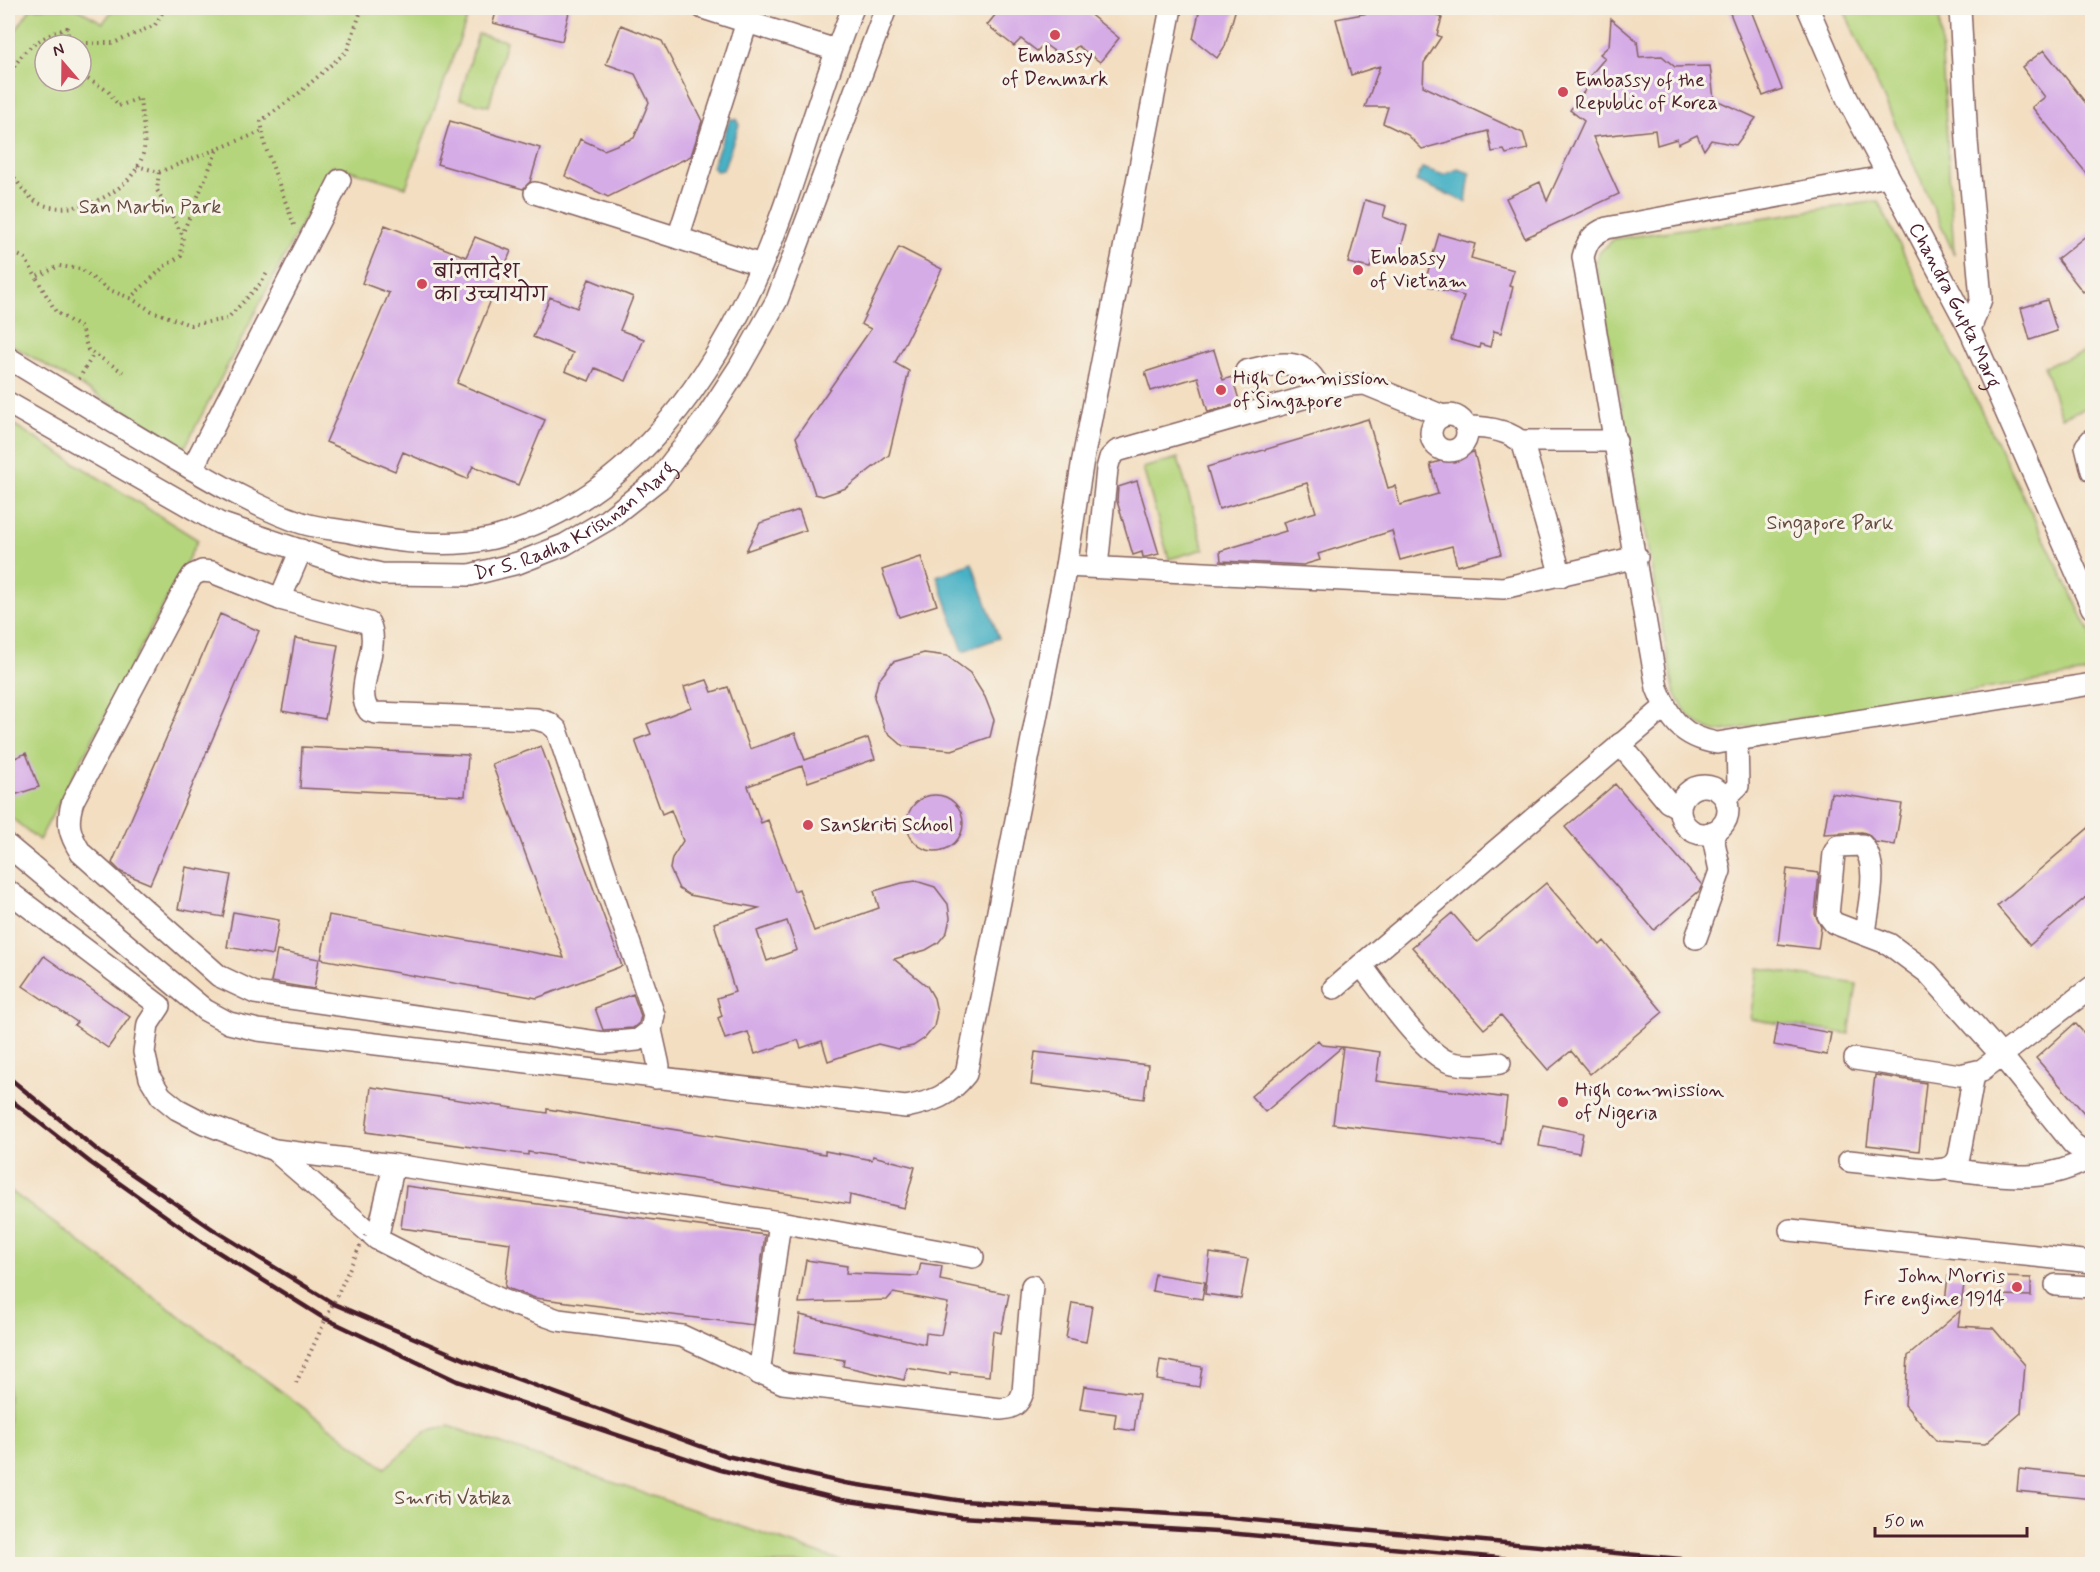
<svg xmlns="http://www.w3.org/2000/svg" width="2100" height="1572" viewBox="0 0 2100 1572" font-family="Mynerve,'Playpen Sans Deva',sans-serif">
<rect width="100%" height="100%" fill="#f7f3e8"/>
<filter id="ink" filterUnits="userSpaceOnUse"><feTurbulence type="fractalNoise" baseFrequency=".0167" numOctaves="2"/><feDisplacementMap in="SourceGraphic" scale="12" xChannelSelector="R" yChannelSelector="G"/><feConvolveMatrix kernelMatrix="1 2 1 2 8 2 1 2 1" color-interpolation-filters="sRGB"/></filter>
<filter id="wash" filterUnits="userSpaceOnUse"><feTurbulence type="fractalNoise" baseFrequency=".008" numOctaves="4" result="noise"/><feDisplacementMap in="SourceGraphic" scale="24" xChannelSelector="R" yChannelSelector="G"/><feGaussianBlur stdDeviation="1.35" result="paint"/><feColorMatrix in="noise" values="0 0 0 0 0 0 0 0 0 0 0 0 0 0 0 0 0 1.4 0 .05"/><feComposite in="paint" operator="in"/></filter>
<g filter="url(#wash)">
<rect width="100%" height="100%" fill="#f3dec1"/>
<path fill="#b5d57d" stroke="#807a54" stroke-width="1.5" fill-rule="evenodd" d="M 31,8 L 76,8 L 103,23 L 114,8 L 471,8 L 406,187 L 332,165 L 185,447 L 8,343 L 8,42 ZM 45,45 L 81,45 L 81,81 L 45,81 Z
M 1843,8 L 1939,8 L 1954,254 Z
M 478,34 L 506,41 L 489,106 L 460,99 Z
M 1878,201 L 2092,636 L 2092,672 L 1716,732 C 1692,724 1684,712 1674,690 L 1595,261 L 1600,252 L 1614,239 Z
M 2092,350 L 2092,406 L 2061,417 L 2044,366 Z
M 8,421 L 198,540 L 39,840 L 8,815 Z
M 1178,458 L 1204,549 L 1169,559 L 1143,468 Z
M 1758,968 L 1857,984 L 1849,1034 L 1750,1019 Z
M 8,1189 L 385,1468 L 426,1432 L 449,1426 L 850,1564 L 8,1564 Z"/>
<path fill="#47b1c5" stroke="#486878" stroke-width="1.5" d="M 730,119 L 736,119 L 739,125 L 723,170 L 716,171 L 712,167 Z
M 1422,168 L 1444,175 L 1458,169 L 1470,173 L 1466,202 L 1416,181 Z
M 972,563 L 999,638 L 963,651 L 937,576 Z"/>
<g id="blocks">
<path fill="#d6ace7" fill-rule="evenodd" d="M 497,8 L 570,8 L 562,41 L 493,23 Z
M 1001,8 L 1082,8 L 1119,38 L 1100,62 L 1078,46 L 1064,58 L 1044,44 L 1037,51 L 1021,39 L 1014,46 L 987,25 Z
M 1200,8 L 1236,8 L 1225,46 L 1217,58 L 1193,39 Z
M 1375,8 L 1425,8 L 1442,18 L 1437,35 L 1441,37 L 1424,63 L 1423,86 L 1523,133 L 1528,149 L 1506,154 L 1504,150 L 1492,152 L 1488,131 L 1422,149 L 1408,135 L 1383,123 L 1388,107 L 1365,107 L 1380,66 L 1351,75 L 1336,19 L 1373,12 Z
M 1728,8 L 1750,8 L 1782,89 L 1763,96 Z
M 1611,19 L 1637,41 L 1639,57 L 1662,56 L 1675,67 L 1710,66 L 1714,99 L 1756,118 L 1736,145 L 1711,140 L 1704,150 L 1697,135 L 1678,144 L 1677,139 L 1657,145 L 1655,130 L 1593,137 L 1619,194 L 1525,238 L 1506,198 L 1540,182 L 1547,201 L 1584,121 L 1570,110 L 1592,81 L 1589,77 L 1605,58 L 1600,54 L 1609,46 Z
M 621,25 L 662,41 L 702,121 L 691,156 L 608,197 L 565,176 L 580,139 L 604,150 L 634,138 L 649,102 L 635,74 L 606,64 Z
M 2044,50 L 2092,111 L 2092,180 L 2032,107 L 2045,97 L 2022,67 Z
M 450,121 L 540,148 L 530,182 L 523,189 L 437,164 Z
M 1365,200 L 1386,206 L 1383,217 L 1407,226 L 1397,262 L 1373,258 L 1370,268 L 1348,263 Z
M 385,225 L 466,257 L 475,237 L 511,251 L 457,383 L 545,420 L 518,485 L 473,466 L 467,479 L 403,452 L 395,471 L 326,442 L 389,293 L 362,283 Z
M 2092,231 L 2092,285 L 2083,292 L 2057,259 Z
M 1439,234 L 1475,244 L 1471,258 L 1514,270 L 1509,286 L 1513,287 L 1501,333 L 1494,331 L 1490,347 L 1480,344 L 1479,348 L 1451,340 L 1464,296 L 1424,285 Z
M 899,247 L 942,269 L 895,363 L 909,371 L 889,455 L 846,488 L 823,496 L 815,494 L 796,437 L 871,329 L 861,324 Z
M 589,279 L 633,297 L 620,330 L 644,339 L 626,381 L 595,368 L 589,381 L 565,371 L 573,353 L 533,337 L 550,297 L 577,308 Z
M 2047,300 L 2057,331 L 2030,340 L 2021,308 Z
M 1214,350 L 1223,380 L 1232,377 L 1240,403 L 1208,412 L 1198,377 L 1151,391 L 1145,372 Z
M 1368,419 L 1388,488 L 1395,486 L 1400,505 L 1438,494 L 1430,464 L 1474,452 L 1501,554 L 1457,566 L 1452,546 L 1400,560 L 1392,531 L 1318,554 L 1320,560 L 1303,565 L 1221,561 L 1220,551 L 1286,531 L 1283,522 L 1316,512 L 1307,483 L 1219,509 L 1207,467 Z
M 1137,481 L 1159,554 L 1146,557 L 1143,557 L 1142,552 L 1133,555 L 1117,501 L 1118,487 Z
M 799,510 L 806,530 L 746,551 L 760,523 Z
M 921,557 L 937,605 L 899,617 L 882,570 Z
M 220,614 L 259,631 L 150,884 L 121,872 L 112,863 Z
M 295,638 L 338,645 L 325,719 L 282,711 Z
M 924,653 L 947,656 L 970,673 L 985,697 L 994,720 L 990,737 L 952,750 L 903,746 L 885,730 L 874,697 L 878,681 L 893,662 Z
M 707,680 L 712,692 L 728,687 L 750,749 L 795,733 L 805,760 L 868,738 L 875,759 L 808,782 L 802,766 L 748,786 L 761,823 L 768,820 L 794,891 L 799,889 L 814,931 L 879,908 L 874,891 L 902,883 L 916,881 L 935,887 L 948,904 L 950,918 L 947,932 L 938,943 L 926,950 L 894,959 L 927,986 L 934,998 L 937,1012 L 934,1027 L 925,1038 L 913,1046 L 898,1049 L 878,1044 L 828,1061 L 822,1041 L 801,1048 L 798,1040 L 755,1054 L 748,1032 L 725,1039 L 718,1018 L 722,1016 L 717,998 L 735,992 L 714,923 L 759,908 L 689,895 L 679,889 L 670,869 L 672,858 L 683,841 L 671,810 L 662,814 L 635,740 L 651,734 L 647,724 L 691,707 L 684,687 ZM 787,921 L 797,950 L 767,961 L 757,931 Z
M 541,746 L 622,966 L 537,998 L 321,959 L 329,915 L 564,958 L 492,764 Z
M 302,747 L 468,755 L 465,796 L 300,788 Z
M 26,753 L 39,787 L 8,797 L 8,761 Z
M 1615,784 L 1702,885 L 1699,891 L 1654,930 L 1565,827 Z
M 1831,793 L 1902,804 L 1895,845 L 1875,842 L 1868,834 L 1862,832 L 1824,834 Z
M907 823a28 28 0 1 1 56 0a28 28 0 1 1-56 0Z
M 2092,825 L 2092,892 L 2030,945 L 1997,906 Z
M 186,867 L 231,875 L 223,917 L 178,909 Z
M 1787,869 L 1819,873 L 1815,914 L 1821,927 L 1818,949 L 1778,944 Z
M 1546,883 L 1600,945 L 1604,941 L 1663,1012 L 1590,1074 L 1571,1051 L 1548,1070 L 1501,1015 L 1484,1029 L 1412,947 L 1452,913 L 1477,942 Z
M 233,912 L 279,920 L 273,955 L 227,947 Z
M 277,951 L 319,959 L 314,989 L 271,982 Z
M 44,956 L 130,1017 L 108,1048 L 74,1025 L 77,1022 L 23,986 Z
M 633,994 L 641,1016 L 639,1023 L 633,1028 L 603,1030 L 595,1008 Z
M 1778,1023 L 1831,1033 L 1827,1055 L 1774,1045 Z
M 2075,1023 L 2092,1042 L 2092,1122 L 2036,1058 Z
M 1318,1040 L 1322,1045 L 1342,1047 L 1265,1112 L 1251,1096 Z
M 1343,1047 L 1380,1052 L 1376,1081 L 1507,1098 L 1501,1144 L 1333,1124 Z
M 1035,1052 L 1148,1065 L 1144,1099 L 1031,1085 Z
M 1875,1075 L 1926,1083 L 1919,1151 L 1867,1145 Z
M 371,1087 L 547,1113 L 547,1109 L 825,1154 L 825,1151 L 872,1160 L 873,1156 L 915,1167 L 904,1208 L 850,1195 L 849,1204 L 528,1152 L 528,1155 L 366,1132 Z
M 1543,1125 L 1583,1133 L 1579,1153 L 1539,1146 Z
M 406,1186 L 765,1235 L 753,1325 L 535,1298 L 507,1288 L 505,1287 L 510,1243 L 401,1228 Z
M 1210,1253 L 1248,1259 L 1241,1299 L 1205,1294 Z
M 806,1260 L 847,1266 L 846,1273 L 918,1276 L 921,1263 L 942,1266 L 940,1280 L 1009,1294 L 1001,1333 L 993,1331 L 989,1376 L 950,1372 L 950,1375 L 907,1368 L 904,1380 L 843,1366 L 844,1360 L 794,1353 L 800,1315 L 925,1344 L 926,1333 L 941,1335 L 948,1303 L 893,1293 L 887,1300 L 799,1303 Z
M 1155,1274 L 1205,1282 L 1202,1299 L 1152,1291 Z
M 1948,1276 L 1965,1278 L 1961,1305 L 1945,1302 Z
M 2002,1277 L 2031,1278 L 2031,1296 L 2001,1295 Z
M 1072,1303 L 1092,1306 L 1086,1342 L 1066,1338 Z
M 1960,1311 L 1958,1326 L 1993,1328 L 2025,1365 L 2021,1413 L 1985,1444 L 1936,1441 L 1905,1405 L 1908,1356 Z
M 1160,1360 L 1202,1367 L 1199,1387 L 1157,1380 Z
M 1084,1386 L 1139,1394 L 1134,1431 L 1114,1428 L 1116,1414 L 1080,1409 Z
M 2019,1469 L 2092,1477 L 2092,1499 L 2017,1491 Z"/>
</g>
</g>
<g filter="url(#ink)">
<use href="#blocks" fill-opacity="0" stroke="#856260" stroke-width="1.5"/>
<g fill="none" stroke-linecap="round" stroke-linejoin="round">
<g stroke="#856260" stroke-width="24">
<g id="minor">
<path d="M 703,8 L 747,22"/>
<path id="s1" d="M 1808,8 L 1847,98 L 1970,330 L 2092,608"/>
<path d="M 1960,8 L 1967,141 L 1981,299 L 1970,330"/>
<path d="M 1888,176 L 1607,228 C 1592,234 1587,241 1583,257 L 1657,688 C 1670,720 1682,737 1717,743 L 2092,684"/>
<path d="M 535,193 L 678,238"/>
<path d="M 761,265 L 678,238 L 747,22 L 836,50"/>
<path d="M 8,358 C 61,390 114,423 168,455 C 211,480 255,507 302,523 C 317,528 334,529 350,532 C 396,542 447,549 493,538 C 618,506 701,397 753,285 C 794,196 815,99 853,8"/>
<path d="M 1246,371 C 1280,363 1307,354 1321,393"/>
<path id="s2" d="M 8,403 L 219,523 L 347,566 L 381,574 L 470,575 L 518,563 L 564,545 L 607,520 L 659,479 L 708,415 L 740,366 L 777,300 L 886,8"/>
<circle cx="1449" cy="433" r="18"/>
<path d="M 1466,427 C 1485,427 1510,430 1523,444 L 1561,576"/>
<path d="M 2092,439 L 2086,446 L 2092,471"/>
<path d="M 1520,441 L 1616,441"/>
<path d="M 192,469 L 340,180"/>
<path d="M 1066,566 L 1503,588 L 1637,557"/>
<path d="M 1097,567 L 1107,469 L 1110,458 L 1117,451 L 1349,385 L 1365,384 L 1443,416"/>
<path d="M 202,571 L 212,572 L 280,599 L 369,623 C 382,648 352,690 369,711 L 376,713 L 536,719 L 549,723 L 557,730 L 654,1015 L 651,1030 L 638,1040 L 604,1043 L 255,993 L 219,976 L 81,853 C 69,834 66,823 73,801 L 188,583 L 193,575 Z"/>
<path d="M 280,599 L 301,550"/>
<path d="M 1620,744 L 1668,802 L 1679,808"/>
<circle cx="1704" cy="810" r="24"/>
<path d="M 1725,798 L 1738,786 L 1737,740"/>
<path d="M 8,846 L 205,1010 L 229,1023 L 258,1030 L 906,1107 C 934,1101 948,1097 966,1074 L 1066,566 L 1083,459 L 1171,8"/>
<path d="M 8,891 L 160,1006 L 148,1024 L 144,1052 L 150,1078 L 161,1096 L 177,1109 L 204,1123 L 274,1150 L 377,1239 L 432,1267 L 502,1300 L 558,1320 L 682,1336 L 783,1383 L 1001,1409 C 1014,1408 1019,1404 1023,1392 L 1032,1286"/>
<path d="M 1865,935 C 1867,909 1881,865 1862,845 L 1838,846 L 1834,853 L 1828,915 L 1834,923 L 1889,944 L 1928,973 L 2002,1056 L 2073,1144 L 2092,1157"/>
<path d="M 1696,938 L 1720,871 L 1712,832"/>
<path d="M 1361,965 C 1379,988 1423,1053 1449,1062 C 1464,1067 1484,1065 1500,1063"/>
<path d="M 1334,988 L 1665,707"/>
<path d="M 651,1030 L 659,1066 L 656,1078"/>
<path d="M 1855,1059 L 1960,1075 L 1982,1070 L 2092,987"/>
<path d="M 275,1150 L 394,1165 L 377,1239"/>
<path d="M 1849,1161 L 1935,1170 C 1947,1169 1954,1168 1959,1157 L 1974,1074"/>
<path d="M 394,1165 L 780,1222 L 759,1374"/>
<path d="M 1948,1169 C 2003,1175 2041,1186 2092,1157"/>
<path d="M 780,1222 L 973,1257"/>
<path d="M 1790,1230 L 2092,1262"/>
<path d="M 2056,1285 L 2092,1287"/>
</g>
</g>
<path stroke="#856260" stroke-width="4" stroke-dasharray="1.5 4.5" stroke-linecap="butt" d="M 69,43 L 114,43 L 155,25 L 165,8
M 8,77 C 23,49 36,39 67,28 L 69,43
M 8,168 C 15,178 26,197 38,203 C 76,220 138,190 144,149 C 146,133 141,114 140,98 L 119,106 L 108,91 L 84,77 L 81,71
M 159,172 L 263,131
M 294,225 L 265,146 L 261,121 L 298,94 L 347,51 L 362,8
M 184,230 L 217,150
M 8,251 L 25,258 L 56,312 L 81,328 L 88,350 L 123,372
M 38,276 L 59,266 L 81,269 L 107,289 L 130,298 L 165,266 L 181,256 L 183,236 L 157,190 L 159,172 L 137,166
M 130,298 L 152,311 L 190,325 L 227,319 L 260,284 L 267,273
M 79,379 L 93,355"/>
<use href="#minor" stroke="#fff" stroke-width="21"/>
<path stroke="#4a1f2b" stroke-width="4.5" d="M 8,1077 L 101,1153 L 214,1230 L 334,1304 L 466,1360 L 727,1456 L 845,1483 L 963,1501 L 1219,1517 L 1736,1564
M 8,1098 L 91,1163 L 202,1242 L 322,1317 L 457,1381 L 721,1470 L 842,1500 L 961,1517 L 1217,1532 L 1565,1564"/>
<path stroke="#856260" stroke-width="4" stroke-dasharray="1.5 4.5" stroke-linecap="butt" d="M 296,1383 L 367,1231"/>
</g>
</g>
<g fill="#d1495b" stroke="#f7f3e8" stroke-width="2">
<circle cx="1055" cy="35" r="6"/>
<circle cx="1563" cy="92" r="6"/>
<circle cx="1358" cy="270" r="6"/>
<circle cx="422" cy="284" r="6"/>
<circle cx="1221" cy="390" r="6"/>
<circle cx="808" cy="825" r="6"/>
<circle cx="1563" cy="1102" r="6"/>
<circle cx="2017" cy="1287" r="6"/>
</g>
<g text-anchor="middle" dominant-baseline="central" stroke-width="6" stroke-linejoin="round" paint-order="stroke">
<g font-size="20" fill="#4a1f2b" stroke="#f7f3e8" text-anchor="start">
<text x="1055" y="56" text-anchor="middle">Embassy<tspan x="1055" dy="23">of Denmark</tspan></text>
<text x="1575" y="80">Embassy of the<tspan x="1575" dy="23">Republic of Korea</tspan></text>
<text x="1370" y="258">Embassy<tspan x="1370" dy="23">of Vietnam</tspan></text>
<text x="434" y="272">बांग्लादेश<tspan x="434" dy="23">का उच्चायोग</tspan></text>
<text x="1233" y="378">High Commission<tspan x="1233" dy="23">of Singapore</tspan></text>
<text x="820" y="825">Sanskriti School</text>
<text x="1575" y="1090">High commission<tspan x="1575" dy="23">of Nigeria</tspan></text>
<text x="2005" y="1276" text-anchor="end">John Morris<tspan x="2005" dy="23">Fire engine 1914</tspan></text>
</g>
<g font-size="20" fill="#654c40" stroke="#f7f3e8">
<text x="150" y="207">San Martin Park</text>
<text x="1830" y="523">Singapore Park</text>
<text x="453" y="1498">Smriti Vatika</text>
</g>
<g font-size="20" fill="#4a1f2b" stroke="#f7f3e8">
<text stroke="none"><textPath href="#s1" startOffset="332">Chandra Gupta Marg</textPath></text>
<text stroke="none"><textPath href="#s2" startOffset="621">Dr S. Radha Krishnan Marg</textPath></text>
</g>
</g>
<rect width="2100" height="1572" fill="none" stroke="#f7f3e8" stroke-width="30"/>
<g transform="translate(63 63) rotate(340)"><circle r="28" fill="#f7f3e8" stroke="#b29e9c" stroke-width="1.5"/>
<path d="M0-4.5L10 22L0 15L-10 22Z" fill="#d1495b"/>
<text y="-9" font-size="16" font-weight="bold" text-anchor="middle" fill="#4a1f2b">N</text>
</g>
<path d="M1875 1527v9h152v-9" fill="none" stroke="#4a1f2b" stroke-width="3"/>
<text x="1884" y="1527" font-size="18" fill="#4a1f2b" stroke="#f7f3e8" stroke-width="4.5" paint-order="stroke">50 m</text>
</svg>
